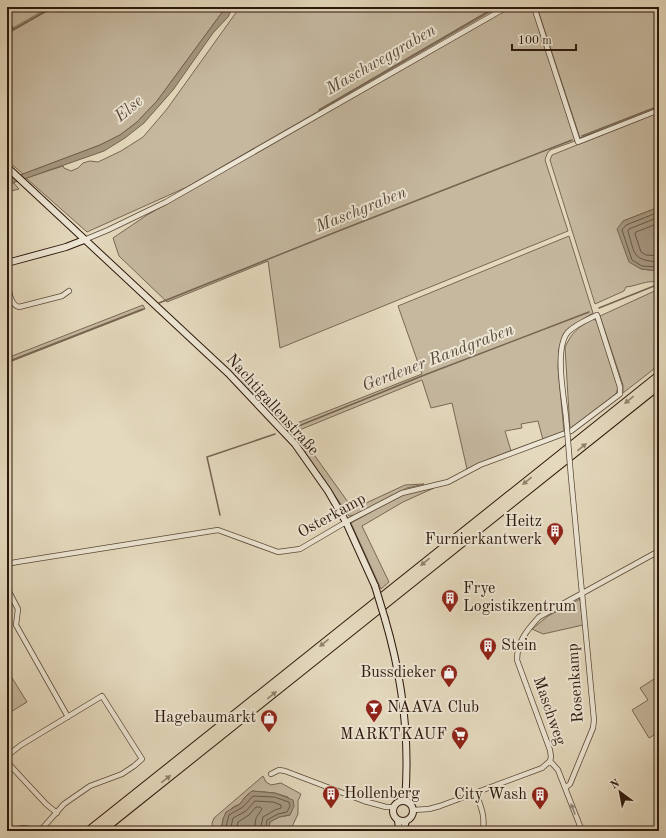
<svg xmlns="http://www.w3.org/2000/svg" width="666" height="838" viewBox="0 0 666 838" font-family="'Old Standard TT',serif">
<rect width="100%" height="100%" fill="#e4d9bd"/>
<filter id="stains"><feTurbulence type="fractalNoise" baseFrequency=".005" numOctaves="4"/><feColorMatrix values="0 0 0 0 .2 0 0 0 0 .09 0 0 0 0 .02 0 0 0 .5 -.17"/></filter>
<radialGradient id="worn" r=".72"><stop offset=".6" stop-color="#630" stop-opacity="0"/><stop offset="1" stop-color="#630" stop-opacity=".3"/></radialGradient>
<path fill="#c5b89f" stroke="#786855" d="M 7,7 L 50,7 L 13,28 L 7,19 Z
M 57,7 L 226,7 L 157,101 L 137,122 L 120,135 L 100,145 L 23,174 L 7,160 L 7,34 L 49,10 Z
M 240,7 L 499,7 L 187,187 L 87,232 L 26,178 L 63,166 L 64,168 L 71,171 L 78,168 L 83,163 L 90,161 L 98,162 L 121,151 L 143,137 L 167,109 Z
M 509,7 L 532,7 L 574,135 L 575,141 L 550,150 L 547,154 L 545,160 L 568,231 L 280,348 L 268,261 L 167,302 L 119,256 L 113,238 L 147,215 Z
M 537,7 L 659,7 L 659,109 L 580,138 Z
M 659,112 L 659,207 L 623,221 L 641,269 L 659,271 L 659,280 L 658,282 C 646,280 637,286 626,287 L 624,291 L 595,304 L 550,160 L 552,155 Z
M 13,182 L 19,189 L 7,192 L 7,185 Z
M 569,236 L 593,313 L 573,325 L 565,334 L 559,349 L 558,368 L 564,432 L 543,440 L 538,421 L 521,424 L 522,428 L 505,431 L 511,451 L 467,469 L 452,403 L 431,408 L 422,380 L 297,431 L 353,509 L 405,485 L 424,484 L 407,488 L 355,515 L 349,516 L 293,435 L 243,382 L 240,374 L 292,425 L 422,374 L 398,306 Z
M 659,289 L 659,365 L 623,393 L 623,385 L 600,316 Z
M 143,305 L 145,309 L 7,363 L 7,358 Z
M 593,319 L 597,321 L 618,387 L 616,394 L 570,430 L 565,347 C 573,331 577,328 593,319 Z
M 434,488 L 403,502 L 362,526 L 389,582 L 381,589 L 351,523 L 404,494 Z
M 580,599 L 583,625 L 543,634 L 532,629 L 548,616 Z
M 9,673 L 27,702 L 9,713 L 7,709 L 7,674 Z
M 654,679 L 659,686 L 659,732 L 649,738 L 632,710 L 648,700 L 640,688 Z
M 263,776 L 266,782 L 271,785 L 281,783 L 301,794 L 298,801 L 298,814 L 290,831 L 268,831 L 270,822 L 279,817 L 290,815 L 288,797 L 275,793 L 252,791 L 245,797 L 240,804 L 233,807 L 223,819 L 221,831 L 213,831 L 212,823 L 214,818 Z"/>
<path fill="#a59780" stroke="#756451" d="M 226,7 L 233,7 L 228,17 L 213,33 L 173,90 L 144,123 L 125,138 L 104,151 L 7,185 L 7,180 L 100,145 L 120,135 L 137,122 L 157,101 Z
M 659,207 L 659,271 L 641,269 L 629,262 L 617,229 L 623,221 Z
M 252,791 L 275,793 L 293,800 L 294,806 L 290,815 L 279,817 L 270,822 L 268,831 L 221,831 L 223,819 L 226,812 L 240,804 L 245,797 Z"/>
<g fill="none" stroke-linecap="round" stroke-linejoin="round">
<path stroke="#685746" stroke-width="1" d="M 659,212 L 626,225 L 622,230 L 632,260 L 642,266 L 659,267
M 659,217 L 629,229 L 628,231 C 635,255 632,260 659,262
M 659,223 L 636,232 L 635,234 L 641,252 L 646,255 L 659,256
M 225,831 L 229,815 L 243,807 L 253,796 L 274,797 L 289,802 L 290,806 L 287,812 L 278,814 L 267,820 L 265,831
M 230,831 L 233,818 L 246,811 L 255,801 L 273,802 L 281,805 L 281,808 L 275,810 L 263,817 L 260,831
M 236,831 L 238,822 L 249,815 L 256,807 L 260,807 L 262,809 L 256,818 L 254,831"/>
<path stroke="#756451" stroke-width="1.5" d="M 655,7 L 659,18
M 7,20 L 13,28
M 7,33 L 53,7
M 319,110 L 496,7
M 582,136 L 659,106
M 159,303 L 341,230 L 572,140
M 599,308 L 659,284
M 7,362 L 143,309
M 296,427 L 427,374 L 589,312
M 220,515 L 207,457 L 275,434"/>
<g stroke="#5a4838" stroke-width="6">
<path id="street" d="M 534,7 L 578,142 L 659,110
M 84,240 L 108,230 L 166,202 L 507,7
M 7,282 C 9,290 10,305 19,307 L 62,296 L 69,291
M 7,564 L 17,562 L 218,530 L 278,552 L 300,549 L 346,522 L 402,493 L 448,482 L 480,465 L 571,431 L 620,394 L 620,387 L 597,315 C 587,320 576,324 568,332 C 554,348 564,397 566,417
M 7,588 L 18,609 L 16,625 L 68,717
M 7,756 L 21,745 L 102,696 L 142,759 L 134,766 L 122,774 L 90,786 L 64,804 L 40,831
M 7,762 L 46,804 L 57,813
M 271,774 L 279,770 L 285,771 L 364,801 L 386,807 L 394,807
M 565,788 L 570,784 L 593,728 L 594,720 L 571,477
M 476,793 C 481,808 485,814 483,831
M 413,810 L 429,809 L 440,806 L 542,768 L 550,761
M 10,831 C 21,827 29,828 40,831
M 582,831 L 558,770 L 550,761 L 551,757 L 550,750 L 517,660 C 517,642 527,630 539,617 L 659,551"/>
</g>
<g stroke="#2c170b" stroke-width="8">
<path id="secondary" d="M 7,167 L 228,373 L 295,444 L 328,491 L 346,522 L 375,586
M 7,263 L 66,247 L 84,240
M 385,619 C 402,677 410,740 405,801
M393 811a10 10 0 1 1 20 0a10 10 0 1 1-20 0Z
M 398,820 L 399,831
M 403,831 L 406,821"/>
</g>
<g stroke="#2c170b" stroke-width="10">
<path id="highway" d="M 89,831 L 659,376
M 101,831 L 659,385"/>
</g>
<use href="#street" stroke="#ede6d4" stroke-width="4.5"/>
<use href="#secondary" stroke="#ede6d4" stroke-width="6"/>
<use href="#highway" stroke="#e4d9bd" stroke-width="8"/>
<g stroke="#5a4838" stroke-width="6" stroke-linecap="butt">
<path id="street-bridge" d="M 566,417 L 571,477"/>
</g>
<g stroke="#2c170b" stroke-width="8" stroke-linecap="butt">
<path id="secondary-bridge" d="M 375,586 L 385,619"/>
</g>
<use href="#street-bridge" stroke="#ede6d4" stroke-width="4.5"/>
<use href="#secondary-bridge" stroke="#ede6d4" stroke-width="6"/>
</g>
<defs><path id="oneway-solid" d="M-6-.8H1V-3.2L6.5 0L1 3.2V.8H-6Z"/></defs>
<g fill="#91826d">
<use href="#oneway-solid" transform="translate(629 400) rotate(141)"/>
<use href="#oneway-solid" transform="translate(582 447) rotate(-39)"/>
<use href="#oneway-solid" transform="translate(527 481) rotate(141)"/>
<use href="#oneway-solid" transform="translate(425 562) rotate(141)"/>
<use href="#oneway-solid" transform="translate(324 643) rotate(141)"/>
<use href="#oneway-solid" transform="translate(272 695) rotate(-39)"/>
<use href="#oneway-solid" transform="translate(166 779) rotate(-38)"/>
</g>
<use fill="#96897a" href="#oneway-solid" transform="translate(573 809) rotate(-111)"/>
<defs>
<g id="building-pin" transform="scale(0.9)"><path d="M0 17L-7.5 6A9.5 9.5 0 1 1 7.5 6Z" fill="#8f2418" stroke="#ede6d4"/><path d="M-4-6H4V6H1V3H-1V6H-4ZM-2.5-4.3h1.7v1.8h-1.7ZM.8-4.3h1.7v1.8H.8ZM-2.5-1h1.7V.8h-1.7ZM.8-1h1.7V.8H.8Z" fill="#fff"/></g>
<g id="shop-pin" transform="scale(0.9)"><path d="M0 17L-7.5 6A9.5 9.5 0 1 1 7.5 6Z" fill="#8f2418" stroke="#ede6d4"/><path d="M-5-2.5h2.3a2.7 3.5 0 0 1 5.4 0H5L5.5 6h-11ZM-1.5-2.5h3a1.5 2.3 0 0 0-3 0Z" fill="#fff"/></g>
<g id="bar-pin" transform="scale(0.9)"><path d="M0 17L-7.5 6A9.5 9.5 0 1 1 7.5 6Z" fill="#8f2418" stroke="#ede6d4"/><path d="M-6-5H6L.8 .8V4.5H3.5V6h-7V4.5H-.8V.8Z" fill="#fff"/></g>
<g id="supermarket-pin" transform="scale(0.9)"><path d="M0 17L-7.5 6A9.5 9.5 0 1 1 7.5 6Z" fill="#8f2418" stroke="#ede6d4"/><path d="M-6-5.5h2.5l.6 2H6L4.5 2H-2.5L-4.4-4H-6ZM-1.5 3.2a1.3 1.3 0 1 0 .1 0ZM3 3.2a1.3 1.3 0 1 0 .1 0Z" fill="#fff"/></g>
</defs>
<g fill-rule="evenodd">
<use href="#building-pin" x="555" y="531"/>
<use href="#building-pin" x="450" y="598"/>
<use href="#building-pin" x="488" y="646"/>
<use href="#shop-pin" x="449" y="673"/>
<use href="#bar-pin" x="374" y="708"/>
<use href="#shop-pin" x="269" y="718"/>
<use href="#supermarket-pin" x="460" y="735"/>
<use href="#building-pin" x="331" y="794"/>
<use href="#building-pin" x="540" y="795"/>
</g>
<g text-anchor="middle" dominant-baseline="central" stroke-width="4" stroke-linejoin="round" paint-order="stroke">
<g font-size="16" fill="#2c170b" stroke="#ede6d4">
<text transform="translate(272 405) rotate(48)">Nachtigallenstraße</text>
<text transform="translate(332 516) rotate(-29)">Osterkamp</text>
<text transform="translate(576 683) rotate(-94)">Rosenkamp</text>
<text transform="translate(549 711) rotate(71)">Maschweg</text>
</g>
<g font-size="16" fill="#2c170b" stroke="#ede6d4" text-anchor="end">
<text x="542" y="522">Heitz<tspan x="542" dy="18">Furnierkantwerk</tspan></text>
<text x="463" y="589" text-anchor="start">Frye<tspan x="463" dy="18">Logistikzentrum</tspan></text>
<text x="501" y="646" text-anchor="start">Stein</text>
<text x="436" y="673">Bussdieker</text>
<text x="387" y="708" text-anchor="start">NAAVA Club</text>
<text x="256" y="718">Hagebaumarkt</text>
<text x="447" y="735">MARKTKAUF</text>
<text x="344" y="794" text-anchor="start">Hollenberg</text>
<text x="527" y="795">City Wash</text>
</g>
<g font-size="17" font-style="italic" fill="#5c4a3a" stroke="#ede6d4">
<text transform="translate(381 60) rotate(-30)">Maschweggraben</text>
<text transform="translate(129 109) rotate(-40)">Else</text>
<text transform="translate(361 210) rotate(-22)">Maschgraben</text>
<text transform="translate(438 358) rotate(-21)">Gerdener Randgraben</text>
</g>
</g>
<rect width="666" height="838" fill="none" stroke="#e4d9bd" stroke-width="24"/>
<rect x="8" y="8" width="650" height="822" fill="none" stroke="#2c170b" stroke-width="2"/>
<rect x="12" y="12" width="642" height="814" fill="none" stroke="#2c170b"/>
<g transform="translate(620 792) rotate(328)" stroke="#ede6d4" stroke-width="3" paint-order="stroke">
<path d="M0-3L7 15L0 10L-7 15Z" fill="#2c170b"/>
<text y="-6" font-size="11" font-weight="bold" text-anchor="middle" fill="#2c170b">N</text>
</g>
<path d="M512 44v6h64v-6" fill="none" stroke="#2c170b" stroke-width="2"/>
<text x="518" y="44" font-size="12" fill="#2c170b" stroke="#ede6d4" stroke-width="3" paint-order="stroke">100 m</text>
<rect width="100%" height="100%" filter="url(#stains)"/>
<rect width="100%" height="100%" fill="url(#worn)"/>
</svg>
